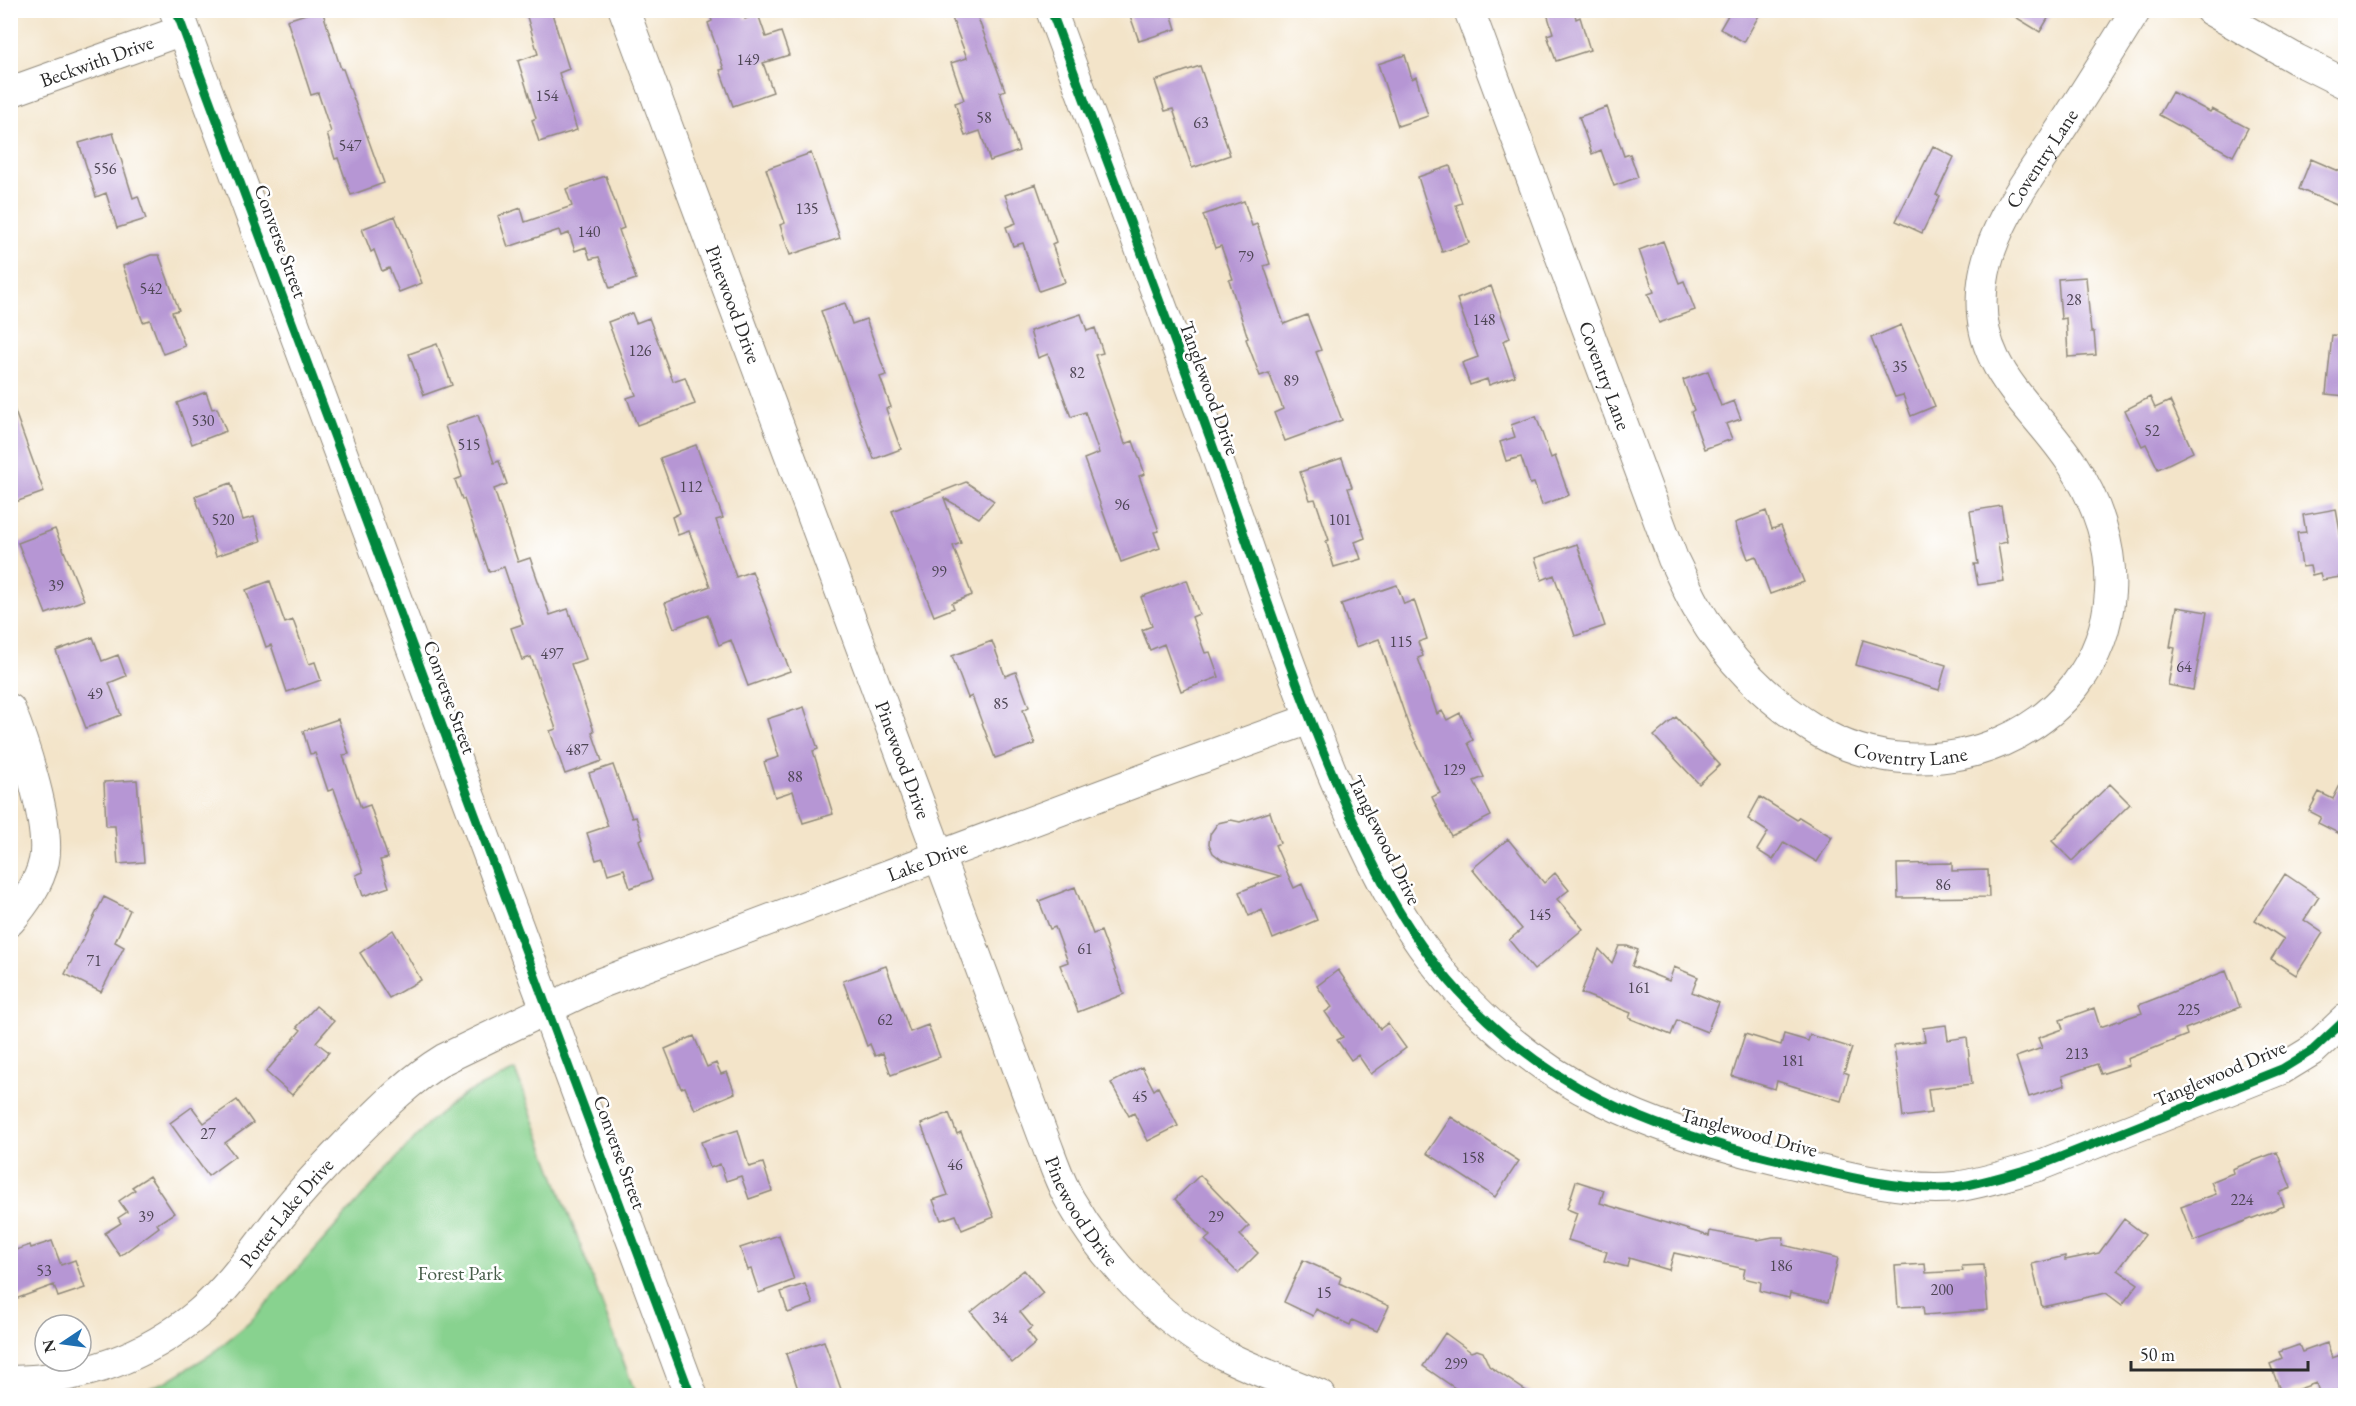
<svg xmlns="http://www.w3.org/2000/svg" width="2356" height="1406" viewBox="0 0 2356 1406" font-family="'EB Garamond',serif">
<rect width="100%" height="100%" fill="#fff"/>
<filter id="ink" filterUnits="userSpaceOnUse"><feTurbulence type="fractalNoise" baseFrequency=".0167" numOctaves="2"/><feDisplacementMap in="SourceGraphic" scale="12" xChannelSelector="R" yChannelSelector="G"/><feConvolveMatrix kernelMatrix="1 2 1 2 8 2 1 2 1" color-interpolation-filters="sRGB"/></filter>
<filter id="wash" filterUnits="userSpaceOnUse"><feTurbulence type="fractalNoise" baseFrequency=".008" numOctaves="4" result="noise"/><feDisplacementMap in="SourceGraphic" scale="24" xChannelSelector="R" yChannelSelector="G"/><feGaussianBlur stdDeviation="1.35" result="paint"/><feColorMatrix in="noise" values="0 0 0 0 0 0 0 0 0 0 0 0 0 0 0 0 0 1.4 0 .05"/><feComposite in="paint" operator="in"/></filter>
<g filter="url(#wash)">
<rect width="100%" height="100%" fill="#f3e4c9"/>
<path fill="#88d28f" stroke="#5a7e5d" stroke-width="1.5" d="M 515,1070 L 636,1395 L 132,1395 L 167,1381 L 210,1355 L 250,1322 L 431,1120 L 465,1094 Z"/>
<g id="blocks">
<path fill="#b696d4" d="M 318,10 L 322,10 L 341,69 L 343,69 L 384,183 L 351,195 L 338,158 L 335,159 L 327,134 L 331,132 L 318,93 L 311,95 L 287,20 Z
M 525,10 L 551,10 L 569,69 L 559,73 L 577,130 L 539,142 L 532,120 L 536,118 L 518,61 L 538,54 Z
M 708,10 L 742,10 L 745,19 L 758,14 L 766,37 L 781,32 L 789,55 L 763,63 L 773,92 L 733,106 L 720,70 L 724,69 L 708,23 L 712,21 Z
M 949,10 L 975,10 L 1005,90 L 1000,92 L 1019,151 L 990,161 L 980,131 L 965,136 L 955,103 L 964,100 L 951,63 L 967,58 Z
M 1128,10 L 1170,10 L 1176,29 L 1139,41 Z
M 1546,10 L 1574,10 L 1576,19 L 1580,17 L 1590,50 L 1556,61 L 1547,35 L 1553,33 Z
M 1731,10 L 1762,10 L 1744,42 L 1720,29 Z
M 2004,10 L 2053,10 L 2040,32 Z
M 1405,55 L 1412,79 L 1416,77 L 1428,116 L 1398,126 L 1378,64 Z
M 1200,66 L 1230,155 L 1192,168 L 1173,109 L 1165,111 L 1155,81 Z
M 2172,92 L 2210,112 L 2212,109 L 2248,128 L 2233,156 L 2159,115 Z
M 1607,107 L 1624,156 L 1630,154 L 1638,177 L 1614,186 L 1601,150 L 1592,154 L 1579,117 Z
M 113,133 L 133,198 L 138,196 L 146,219 L 117,228 L 106,193 L 96,197 L 79,143 Z
M 1933,146 L 1954,157 L 1936,195 L 1940,196 L 1922,233 L 1896,221 Z
M 811,153 L 840,238 L 790,255 L 780,225 L 785,223 L 766,169 Z
M 2311,159 L 2346,174 L 2346,209 L 2299,189 Z
M 1450,166 L 1462,203 L 1456,205 L 1469,243 L 1442,252 L 1418,177 Z
M 606,176 L 624,228 L 619,230 L 636,279 L 610,288 L 599,257 L 590,259 L 586,247 L 575,251 L 569,233 L 561,236 L 559,230 L 508,247 L 498,216 L 521,208 L 525,222 L 572,206 L 566,189 Z
M 1036,184 L 1056,242 L 1052,244 L 1065,282 L 1039,291 L 1023,243 L 1013,246 L 1006,227 L 1016,223 L 1005,195 Z
M 1244,201 L 1252,226 L 1257,224 L 1270,264 L 1264,266 L 1284,324 L 1307,315 L 1321,350 L 1316,352 L 1342,420 L 1285,441 L 1274,413 L 1283,409 L 1269,373 L 1260,376 L 1246,339 L 1248,338 L 1229,280 L 1233,279 L 1221,246 L 1215,248 L 1203,215 Z
M 395,216 L 422,283 L 399,292 L 389,268 L 382,271 L 374,250 L 371,252 L 362,229 Z
M 1663,241 L 1679,283 L 1684,281 L 1695,310 L 1659,323 L 1648,294 L 1654,292 L 1639,250 Z
M 159,255 L 179,310 L 172,312 L 185,346 L 163,354 L 150,320 L 143,322 L 123,266 L 151,255 Z
M 2086,277 L 2091,332 L 2094,332 L 2096,355 L 2068,357 L 2066,318 L 2061,319 L 2058,279 Z
M 1491,286 L 1510,338 L 1503,341 L 1515,376 L 1489,385 L 1487,379 L 1470,385 L 1462,363 L 1478,357 L 1457,299 Z
M 845,303 L 852,324 L 866,319 L 886,375 L 880,377 L 891,407 L 886,409 L 901,449 L 874,459 L 821,311 Z
M 632,313 L 636,323 L 649,318 L 673,381 L 685,377 L 695,404 L 637,425 L 627,398 L 636,395 L 608,322 Z
M 1081,314 L 1087,331 L 1095,328 L 1103,353 L 1095,355 L 1125,444 L 1133,441 L 1145,474 L 1139,476 L 1159,531 L 1154,532 L 1160,548 L 1121,562 L 1084,459 L 1099,453 L 1085,412 L 1071,417 L 1048,354 L 1038,358 L 1030,331 Z
M 1901,325 L 1935,406 L 1911,416 L 1903,395 L 1895,397 L 1871,338 Z
M 2332,335 L 2346,336 L 2346,396 L 2326,394 Z
M 437,344 L 452,385 L 424,395 L 409,354 Z
M 1708,371 L 1721,406 L 1734,401 L 1741,419 L 1726,424 L 1732,439 L 1704,449 L 1691,412 L 1694,410 L 1683,380 Z
M 206,392 L 212,409 L 217,408 L 226,431 L 192,444 L 177,403 Z
M 2150,397 L 2155,408 L 2170,401 L 2193,452 L 2158,469 L 2146,444 L 2142,446 L 2125,410 Z
M 10,406 L 13,406 L 44,492 L 10,504 Z
M 478,415 L 494,463 L 499,461 L 507,484 L 494,489 L 518,562 L 530,558 L 550,615 L 568,609 L 586,659 L 571,664 L 594,731 L 592,732 L 602,761 L 565,774 L 550,731 L 556,729 L 531,657 L 522,660 L 511,628 L 523,624 L 504,567 L 489,572 L 464,499 L 462,499 L 455,480 L 462,477 L 445,426 Z
M 1536,416 L 1551,458 L 1555,456 L 1569,495 L 1542,505 L 1534,483 L 1530,484 L 1521,457 L 1506,461 L 1500,442 L 1515,437 L 1511,425 Z
M 696,445 L 723,518 L 716,520 L 736,577 L 752,571 L 790,671 L 748,686 L 731,640 L 719,645 L 708,615 L 674,628 L 665,603 L 710,586 L 689,531 L 678,535 L 672,517 L 680,513 L 660,458 Z
M 1342,458 L 1352,487 L 1348,488 L 1365,538 L 1355,542 L 1361,559 L 1334,567 L 1326,541 L 1329,540 L 1315,499 L 1310,500 L 1300,472 Z
M 966,482 L 994,501 L 979,518 L 944,498 L 961,543 L 953,546 L 972,595 L 952,603 L 954,608 L 934,616 L 892,511 Z
M 231,483 L 243,520 L 254,517 L 261,541 L 216,556 L 195,496 Z
M 2001,506 L 2007,542 L 1998,544 L 2004,581 L 1978,585 L 1974,564 L 1978,564 L 1970,511 Z
M 2336,509 L 2342,543 L 2346,543 L 2346,576 L 2322,580 L 2320,573 L 2312,575 L 2310,566 L 2302,567 L 2297,533 L 2306,532 L 2303,515 Z
M 1766,511 L 1772,529 L 1781,526 L 1804,582 L 1770,594 L 1756,556 L 1748,559 L 1735,523 Z
M 55,529 L 84,600 L 46,614 L 18,543 Z
M 1577,544 L 1605,626 L 1575,636 L 1554,575 L 1542,580 L 1535,558 Z
M 1187,580 L 1199,614 L 1192,617 L 1205,653 L 1210,652 L 1219,677 L 1181,691 L 1164,644 L 1150,650 L 1142,630 L 1152,626 L 1141,597 Z
M 270,581 L 285,623 L 293,620 L 309,664 L 315,662 L 321,680 L 287,692 L 271,645 L 266,647 L 246,590 Z
M 1397,585 L 1404,604 L 1414,600 L 1427,639 L 1418,642 L 1423,656 L 1418,658 L 1437,714 L 1442,711 L 1447,720 L 1460,713 L 1473,740 L 1468,743 L 1484,777 L 1474,781 L 1491,816 L 1451,836 L 1432,797 L 1440,793 L 1409,727 L 1379,639 L 1356,647 L 1341,604 Z
M 2177,607 L 2207,612 L 2193,690 L 2168,685 L 2175,648 L 2170,647 Z
M 93,637 L 102,661 L 118,655 L 126,676 L 109,683 L 121,715 L 86,728 L 56,651 Z
M 1863,640 L 1946,665 L 1939,690 L 1856,665 Z
M 992,641 L 1005,676 L 1016,672 L 1029,707 L 1023,710 L 1035,744 L 995,758 L 972,696 L 968,698 L 952,656 Z
M 804,707 L 818,749 L 813,751 L 833,814 L 803,823 L 793,791 L 775,797 L 764,762 L 779,757 L 767,719 Z
M 1676,717 L 1720,765 L 1699,784 L 1654,736 Z
M 338,719 L 349,754 L 343,755 L 361,808 L 370,805 L 388,858 L 380,860 L 389,887 L 363,896 L 356,875 L 363,872 L 334,789 L 328,791 L 315,753 L 310,754 L 303,731 Z
M 613,765 L 632,818 L 636,817 L 643,838 L 639,840 L 652,880 L 630,888 L 624,869 L 608,874 L 603,858 L 596,860 L 587,833 L 608,826 L 589,773 Z
M 2346,773 L 2346,837 L 2318,823 L 2321,817 L 2309,811 L 2319,792 L 2333,799 Z
M 137,780 L 144,862 L 118,864 L 115,826 L 106,826 L 104,782 Z
M 2110,784 L 2130,804 L 2072,861 L 2052,841 Z
M 1760,797 L 1797,820 L 1799,817 L 1832,837 L 1817,862 L 1784,842 L 1773,860 L 1757,850 L 1768,832 L 1748,819 Z
M 1270,812 L 1280,843 L 1275,845 L 1294,888 L 1302,884 L 1317,920 L 1273,939 L 1262,910 L 1249,916 L 1239,892 L 1280,876 L 1222,860 L 1213,853 L 1209,844 L 1210,834 L 1218,823 L 1231,820 L 1240,822 Z
M 1508,839 L 1544,883 L 1555,873 L 1569,890 L 1557,899 L 1583,929 L 1534,970 L 1509,940 L 1522,929 L 1472,869 Z
M 1952,863 L 1952,871 L 1988,870 L 1989,897 L 1898,898 L 1897,864 Z
M 2285,874 L 2319,897 L 2304,920 L 2323,933 L 2296,975 L 2271,959 L 2284,939 L 2255,920 Z
M 1075,887 L 1093,934 L 1101,931 L 1124,994 L 1078,1012 L 1060,965 L 1068,962 L 1055,927 L 1050,929 L 1039,901 Z
M 104,897 L 130,910 L 115,942 L 124,947 L 101,992 L 65,974 Z
M 393,930 L 421,980 L 389,998 L 360,953 Z
M 1619,946 L 1627,946 L 1638,950 L 1632,966 L 1669,981 L 1674,967 L 1698,977 L 1692,992 L 1719,1003 L 1707,1032 L 1677,1020 L 1671,1035 L 1629,1018 L 1631,1013 L 1581,993 L 1599,949 L 1612,963 Z
M 886,966 L 910,1032 L 928,1025 L 940,1057 L 891,1075 L 883,1053 L 875,1056 L 870,1044 L 867,1046 L 843,981 Z
M 1338,970 L 1380,1029 L 1388,1023 L 1406,1048 L 1371,1074 L 1358,1055 L 1351,1060 L 1337,1040 L 1343,1037 L 1325,1012 L 1332,1007 L 1317,986 Z
M 2226,971 L 2240,1007 L 2185,1029 L 2187,1035 L 2127,1059 L 2129,1065 L 2101,1074 L 2097,1064 L 2062,1076 L 2065,1085 L 2029,1097 L 2016,1057 L 2042,1048 L 2038,1038 L 2063,1029 L 2060,1020 L 2094,1008 L 2100,1027 L 2142,1013 L 2139,1005 Z
M 316,1006 L 334,1021 L 316,1042 L 329,1052 L 292,1095 L 266,1072 L 301,1030 L 297,1027 Z
M 1946,1025 L 1948,1040 L 1967,1037 L 1972,1084 L 1928,1089 L 1931,1113 L 1903,1117 L 1894,1045 L 1925,1041 L 1923,1028 Z
M 1745,1034 L 1781,1045 L 1784,1034 L 1808,1041 L 1810,1035 L 1852,1048 L 1844,1072 L 1849,1074 L 1841,1101 L 1777,1081 L 1775,1089 L 1732,1076 Z
M 694,1036 L 707,1067 L 716,1063 L 721,1074 L 727,1072 L 735,1093 L 695,1110 L 685,1087 L 681,1088 L 665,1049 Z
M 1142,1067 L 1154,1090 L 1158,1087 L 1178,1126 L 1148,1141 L 1134,1113 L 1129,1116 L 1111,1083 Z
M 237,1100 L 253,1123 L 225,1143 L 235,1156 L 208,1176 L 170,1123 L 192,1107 L 204,1123 Z
M 949,1113 L 957,1134 L 961,1132 L 994,1217 L 962,1230 L 956,1215 L 941,1220 L 933,1200 L 948,1195 L 921,1124 Z
M 1451,1117 L 1519,1161 L 1495,1197 L 1427,1153 Z
M 738,1130 L 749,1167 L 763,1163 L 772,1191 L 749,1199 L 741,1176 L 726,1181 L 720,1164 L 710,1168 L 701,1142 Z
M 2277,1152 L 2291,1188 L 2279,1193 L 2284,1206 L 2194,1241 L 2181,1207 L 2216,1194 L 2211,1182 L 2233,1173 L 2232,1169 Z
M 1200,1175 L 1249,1226 L 1240,1235 L 1258,1253 L 1238,1273 L 1205,1240 L 1210,1236 L 1175,1199 Z
M 149,1176 L 174,1213 L 157,1224 L 159,1227 L 120,1256 L 105,1233 L 121,1223 L 118,1218 L 127,1212 L 119,1201 L 135,1190 L 132,1187 Z
M 1576,1181 L 1604,1190 L 1600,1203 L 1709,1236 L 1710,1231 L 1758,1240 L 1773,1237 L 1784,1237 L 1783,1245 L 1838,1258 L 1828,1302 L 1790,1293 L 1789,1298 L 1760,1291 L 1761,1282 L 1743,1278 L 1745,1269 L 1674,1253 L 1669,1270 L 1629,1258 L 1627,1267 L 1604,1261 L 1607,1252 L 1568,1240 L 1577,1213 L 1567,1209 Z
M 2124,1219 L 2145,1235 L 2118,1270 L 2138,1284 L 2122,1305 L 2106,1293 L 2042,1307 L 2032,1264 L 2065,1256 L 2065,1260 L 2099,1253 Z
M 779,1235 L 794,1280 L 759,1293 L 751,1269 L 748,1270 L 740,1248 Z
M 52,1241 L 61,1265 L 75,1260 L 85,1288 L 58,1297 L 54,1285 L 10,1301 L 10,1252 L 30,1245 L 31,1248 Z
M 1303,1260 L 1341,1277 L 1339,1283 L 1389,1306 L 1377,1331 L 1352,1320 L 1350,1325 L 1316,1309 L 1313,1316 L 1284,1302 Z
M 1925,1264 L 1926,1273 L 1963,1271 L 1962,1266 L 1984,1265 L 1988,1310 L 1924,1315 L 1923,1306 L 1898,1307 L 1895,1266 Z
M 1024,1270 L 1043,1293 L 1020,1312 L 1032,1327 L 1027,1331 L 1036,1343 L 1012,1363 L 971,1312 Z
M 805,1284 L 813,1304 L 788,1313 L 781,1292 Z
M 1445,1333 L 1471,1352 L 1477,1350 L 1483,1352 L 1489,1366 L 1532,1395 L 1465,1395 L 1423,1366 Z
M 824,1341 L 843,1395 L 800,1395 L 786,1354 Z
M 2327,1343 L 2332,1358 L 2346,1353 L 2346,1388 L 2320,1395 L 2316,1383 L 2282,1395 L 2270,1364 L 2282,1359 L 2279,1352 L 2299,1345 L 2302,1352 Z"/>
</g>
</g>
<g filter="url(#ink)">
<use href="#blocks" fill-opacity="0" stroke="#8f887a" stroke-width="1.5"/>
<g fill="none" stroke-linecap="round" stroke-linejoin="round">
<g stroke="#8f887a" stroke-width="32">
<g id="minor">
<path id="s1" d="M 624,10 L 1042,1133 C 1051,1155 1058,1179 1070,1200 C 1105,1261 1162,1321 1224,1355 C 1255,1371 1289,1382 1321,1396"/>
<path d="M 1051,10 C 1109,168 1170,325 1226,483 C 1261,582 1294,683 1335,780 C 1369,858 1401,929 1459,992 C 1546,1087 1647,1128 1770,1158 C 1825,1171 1900,1193 1955,1187 C 1983,1183 2011,1174 2038,1166 L 2282,1069 L 2313,1050 L 2346,1019"/>
<path id="s2" d="M 1469,10 L 1673,559 C 1682,576 1689,595 1699,611 C 1726,658 1768,701 1814,729 C 1929,801 2101,736 2110,592 C 2113,548 2097,502 2073,465 C 2033,403 1971,368 1983,282 C 1990,227 2028,180 2057,135 C 2084,94 2110,52 2136,10"/>
<path d="M 2210,10 L 2296,59 L 2346,84"/>
<path id="s3" d="M 10,92 L 183,30"/>
<path d="M 10,709 C 24,743 51,826 44,861 C 39,884 25,903 10,921"/>
<path id="s4" d="M 10,1381 C 80,1380 145,1358 199,1313 C 231,1286 255,1249 281,1216 C 305,1186 331,1159 358,1132 C 385,1105 411,1079 444,1059 L 601,983 L 1144,779 L 1310,719"/>
</g>
</g>
<g stroke="#8f887a" stroke-width="35">
<path id="major" d="M 176,10 L 691,1396"/>
</g>
<use href="#minor" stroke="#fff" stroke-width="30"/>
<use href="#major" stroke="#fff" stroke-width="33"/>
<g stroke="#fff" stroke-width="13">
<path id="cycleway" d="M 176,10 L 691,1396
M 1051,10 C 1109,168 1170,325 1226,483 C 1261,582 1294,683 1335,780 C 1369,858 1401,929 1459,992 C 1546,1087 1647,1128 1770,1158 C 1825,1171 1900,1193 1955,1187 C 1983,1183 2011,1174 2038,1166 L 2282,1069 L 2313,1050 L 2346,1019"/>
</g>
<use href="#cycleway" stroke="#00873e" stroke-width="9"/>
</g>
</g>
<g text-anchor="middle" dominant-baseline="central" stroke-width="5" stroke-linejoin="round" paint-order="stroke">
<g font-size="16" fill="#4e4655">
<text x="748" y="59">149</text>
<text x="547" y="95">154</text>
<text x="984" y="117">58</text>
<text x="1201" y="122">63</text>
<text x="350" y="145">547</text>
<text x="105" y="168">556</text>
<text x="807" y="208">135</text>
<text x="589" y="231">140</text>
<text x="1246" y="256">79</text>
<text x="151" y="288">542</text>
<text x="2074" y="299">28</text>
<text x="1484" y="319">148</text>
<text x="640" y="350">126</text>
<text x="1900" y="366">35</text>
<text x="1077" y="372">82</text>
<text x="1291" y="380">89</text>
<text x="203" y="420">530</text>
<text x="2152" y="430">52</text>
<text x="469" y="444">515</text>
<text x="691" y="486">112</text>
<text x="1122" y="504">96</text>
<text x="223" y="519">520</text>
<text x="1340" y="519">101</text>
<text x="939" y="571">99</text>
<text x="56" y="585">39</text>
<text x="1401" y="641">115</text>
<text x="552" y="653">497</text>
<text x="2184" y="666">64</text>
<text x="95" y="693">49</text>
<text x="1001" y="703">85</text>
<text x="577" y="749">487</text>
<text x="1454" y="769">129</text>
<text x="795" y="776">88</text>
<text x="1943" y="884">86</text>
<text x="1540" y="914">145</text>
<text x="1085" y="948">61</text>
<text x="94" y="960">71</text>
<text x="1639" y="987">161</text>
<text x="2189" y="1009">225</text>
<text x="885" y="1019">62</text>
<text x="2077" y="1053">213</text>
<text x="1793" y="1060">181</text>
<text x="1140" y="1096">45</text>
<text x="208" y="1133">27</text>
<text x="1473" y="1157">158</text>
<text x="955" y="1164">46</text>
<text x="2242" y="1199">224</text>
<text x="146" y="1216">39</text>
<text x="1216" y="1216">29</text>
<text x="1781" y="1265">186</text>
<text x="44" y="1270">53</text>
<text x="1942" y="1289">200</text>
<text x="1324" y="1292">15</text>
<text x="1000" y="1317">34</text>
<text x="1456" y="1363">299</text>
</g>
<g font-size="20" fill="#2b2b2b" stroke="#fff">
<text stroke="none"><textPath href="#s3" startOffset="92">Beckwith Drive</textPath></text>
<text stroke="none"><textPath href="#s2" startOffset="1684">Coventry Lane</textPath></text>
<text transform="translate(281 241) rotate(70)">Converse Street</text>
<text stroke="none"><textPath href="#s1" startOffset="314">Pinewood Drive</textPath></text>
<text stroke="none"><textPath href="#s2" startOffset="390">Coventry Lane</textPath></text>
<text transform="translate(1210 388) rotate(70)">Tanglewood Drive</text>
<text transform="translate(450 697) rotate(70)">Converse Street</text>
<text stroke="none"><textPath href="#s2" startOffset="912">Coventry Lane</textPath></text>
<text stroke="none"><textPath href="#s1" startOffset="800">Pinewood Drive</textPath></text>
<text transform="translate(1385 840) rotate(64)">Tanglewood Drive</text>
<text stroke="none"><textPath href="#s4" startOffset="1082">Lake Drive</textPath></text>
<text transform="translate(2220 1073) rotate(-23)">Tanglewood Drive</text>
<text transform="translate(1749 1132) rotate(15)">Tanglewood Drive</text>
<text transform="translate(620 1152) rotate(70)">Converse Street</text>
<text stroke="none"><textPath href="#s1" startOffset="1286">Pinewood Drive</textPath></text>
<text stroke="none"><textPath href="#s4" startOffset="338">Porter Lake Drive</textPath></text>
</g>
<g font-size="20" fill="#475d49" stroke="#fff">
<text x="460" y="1273">Forest Park</text>
</g>
</g>
<rect width="2356" height="1406" fill="none" stroke="#fff" stroke-width="36"/>
<g transform="translate(63 1343) rotate(257)"><circle r="28" fill="#ffffff" stroke="#aaaaaa" stroke-width="1.5"/>
<path d="M0-4.5L10 22L0 15L-10 22Z" fill="#1f6fb2"/>
<text y="-9" font-size="16" font-weight="bold" text-anchor="middle" fill="#2b2b2b">N</text>
</g>
<path d="M2131 1361v9h177v-9" fill="none" stroke="#2b2b2b" stroke-width="3"/>
<text x="2140" y="1361" font-size="18" fill="#2b2b2b" stroke="#ffffff" stroke-width="4.5" paint-order="stroke">50 m</text>
</svg>
